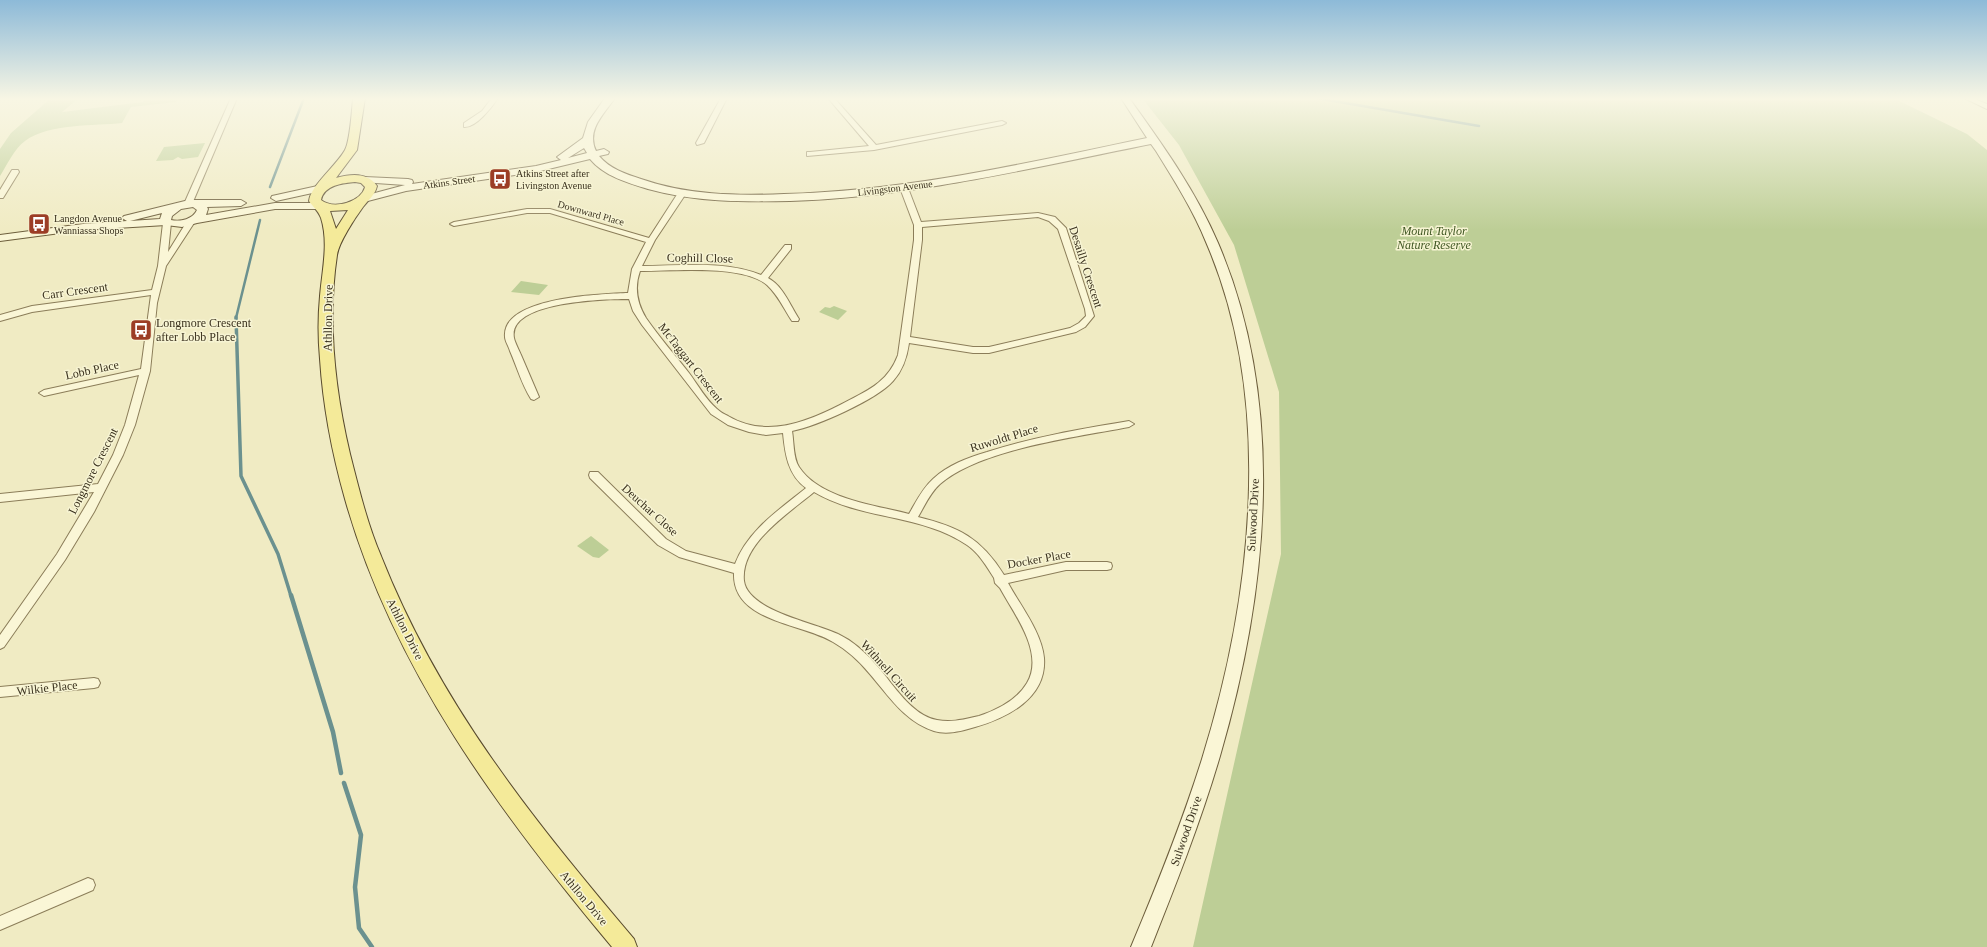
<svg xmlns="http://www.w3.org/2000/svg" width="1987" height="947" viewBox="0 0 1987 947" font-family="'Times New Roman',serif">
<rect width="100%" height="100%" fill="#f0ebc3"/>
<path fill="#bdce96" d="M 51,98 L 79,98 L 62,112 L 143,102 L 145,100 L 178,98 L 176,102 L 131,107 L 122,123 C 95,126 49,123 25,141 C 14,149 7,165 0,176 L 0,149 L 11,133 Z
M 1142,98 L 1893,98 L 1967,134 L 1987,150 L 1987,947 L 1193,947 L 1281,554 L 1279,392 L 1234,245 L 1179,145 Z
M 205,143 L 198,157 L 182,159 L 178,157 L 173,160 L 156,161 L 164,147 Z
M 520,282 L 521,281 L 548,285 L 539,295 L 511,292 Z
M 834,306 L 847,311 L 838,320 L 819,312 L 825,307 L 830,308 Z
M 591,536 L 609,550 L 599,558 L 593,557 L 577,546 Z"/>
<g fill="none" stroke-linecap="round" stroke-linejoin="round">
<path stroke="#6b918f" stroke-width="2.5" d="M 1316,98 L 1479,126
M 270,187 L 304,98
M 236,318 L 260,220"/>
<path stroke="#6b918f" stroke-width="3.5" d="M 236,317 L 241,476 L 278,554 L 291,596"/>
<path stroke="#6b918f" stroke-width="4.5" d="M 291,595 L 333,732 L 341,773
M 344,783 L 361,835 L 355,887 L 359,928 L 372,947"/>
<g stroke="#8b7d59" stroke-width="2">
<path id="street" d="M 231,98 L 237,98 L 192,204 L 188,206 L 185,206 L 184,204 Z
M 492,98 L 498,98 C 492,107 476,128 464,127 L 464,123 L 482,111 Z
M 721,98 L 727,98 L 704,143 L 697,145 L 696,143 Z
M 828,98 L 834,98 L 876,145 L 1002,121 L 1006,123 L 1002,125 L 874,150 L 807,156 L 807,152 L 810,152 L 869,146 Z
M 1964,98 L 1972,98 L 1987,104 L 1987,109 Z
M 12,170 L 18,170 L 19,172 L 3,198 L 0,198 L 0,190 Z
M 901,186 L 907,186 L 908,188 L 921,222 L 1038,213 L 1055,217 L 1066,228 L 1094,316 L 1085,327 L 1076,332 L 989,353 L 973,353 L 909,343 C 907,357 903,370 893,381 C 876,400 817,426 792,431 C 794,442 793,458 799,467 C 820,499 875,505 909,514 C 916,502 922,489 933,479 C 948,465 967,458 987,452 C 1033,437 1081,429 1129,421 L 1134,424 L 1129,427 C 1077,437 980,449 940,484 C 930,493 925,505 918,517 C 959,527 981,538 1004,575 L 1066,562 L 1107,562 L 1111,563 L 1112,566 L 1111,569 L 1107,570 L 1066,570 L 1008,583 C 1020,605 1042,633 1044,658 C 1047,698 1007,718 975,727 C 962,731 947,735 934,731 C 904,721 889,696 869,673 C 859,661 847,650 833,642 C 802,623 732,622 734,573 L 679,557 L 658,545 L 590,478 L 589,475 L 590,472 L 598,472 L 666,539 L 686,551 L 735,564 C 748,530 779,510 806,488 C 788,475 785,454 783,433 L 766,435 L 749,432 L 728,425 L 711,414 L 642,325 L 633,311 L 629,299 C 607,299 507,301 514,338 C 515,343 519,350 521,355 C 527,369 533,383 539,397 L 534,400 L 531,399 C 522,385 517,367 510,351 C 509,347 505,341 505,337 C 501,297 602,294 628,293 L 632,269 L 646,242 L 550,213 L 527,213 L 454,226 L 450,224 L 454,222 L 527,209 L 550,209 L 649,238 L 678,193 L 681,193 L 685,195 L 655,240 L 642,266 C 680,266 724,260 761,275 L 785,245 L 791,245 L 791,249 L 768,278 C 783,286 790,305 799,319 L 798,321 L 792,321 C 784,309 778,295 767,285 C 743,264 672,271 640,271 C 634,288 637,303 646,318 C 659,337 675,355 689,373 C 698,385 706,400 717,409 C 720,412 724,414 728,416 C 765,438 805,423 840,405 C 866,391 887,384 898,355 L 914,240 L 914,225 L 900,188 ZM 1038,217 L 1049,221 L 1058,229 L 1085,309 L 1086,316 L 1079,323 L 1070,328 L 989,347 L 973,347 L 910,337 L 922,240 L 922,227 ZM 814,492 C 861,520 922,514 967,545 C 979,553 987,567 994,578 L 995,583 L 1000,588 C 1014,614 1045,653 1027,683 C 1017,700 997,710 979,716 C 965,719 952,723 937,720 C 912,716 893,684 878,667 C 867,654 853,641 838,634 C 816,623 748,611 744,581 C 740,544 789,513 814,492 Z
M 189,218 L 195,218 L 196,220 L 166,266 L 157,303 L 150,371 L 135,425 L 123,455 L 94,512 L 65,560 L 4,647 L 0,649 L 0,635 L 57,554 L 94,492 L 0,502 L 0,494 L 98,484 L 113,455 L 125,425 L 139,375 L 44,396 L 39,393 L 44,390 L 141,369 L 151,295 L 32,312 L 0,321 L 0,315 L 32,306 L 152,290 L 158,266 L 163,223 L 167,221 L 171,223 L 168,252 Z
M 94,678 L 98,679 L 100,683 L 98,687 L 94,688 L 0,697 L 0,687 Z
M 88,878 L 93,880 L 95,885 L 93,890 L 0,930 L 0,916 Z"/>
</g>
<g stroke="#6d5e3c" stroke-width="2">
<path id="secondary" d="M 605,98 L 615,98 C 604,114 586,130 596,151 L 604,149 L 609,152 L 608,154 L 599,156 C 610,169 626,174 641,179 C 687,195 736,196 784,194 C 907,191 1027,163 1147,138 L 1121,98 L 1129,98 C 1162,144 1196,191 1218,243 C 1287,404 1268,592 1220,756 C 1201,821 1176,884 1151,947 L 1131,947 C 1157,885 1182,823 1202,759 C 1252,599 1275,401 1206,242 C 1193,210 1174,180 1156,151 L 1151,144 C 1031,168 912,197 790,201 C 742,202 695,202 648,189 C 628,183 604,176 590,159 L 536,172 L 406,191 L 364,202 L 359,199 L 360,197 L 405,185 L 361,182 L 360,180 L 361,178 L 365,177 L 408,179 L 412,180 L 413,182 L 412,184 L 536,166 L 561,160 L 557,157 L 583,138 L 588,122 ZM 584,148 L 587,153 L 568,158 Z
M 322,185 L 327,188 L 326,190 L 276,201 L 271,198 L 272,196 Z
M 189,200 L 241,200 L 246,203 L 241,206 L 207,207 L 208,209 L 206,215 L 275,203 L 321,203 L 326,206 L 321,209 L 275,209 L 197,223 L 182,227 L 166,225 L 83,230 L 0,241 L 0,235 L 83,224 L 127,221 L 122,218 L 124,216 ZM 193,207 L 197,210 C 193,219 181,222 171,220 L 172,216 L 181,209 ZM 162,213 L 160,219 L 130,221 Z"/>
</g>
<g stroke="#584a2d" stroke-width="2">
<path id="primary" d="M 353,98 L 365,98 L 357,150 L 336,178 C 351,174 367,172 377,186 C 375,195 369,199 363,207 C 355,218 339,242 337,255 C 327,321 335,390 350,454 C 359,489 367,523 381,556 C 440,705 532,818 634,939 L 637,947 L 612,947 C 500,813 393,669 345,499 C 332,453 323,406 320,359 C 318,338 318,317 320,296 C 322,271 329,243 321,218 C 318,210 313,207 309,201 C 311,185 336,166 345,150 C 350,141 352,110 353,98 ZM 355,182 L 361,183 L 365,187 C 361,202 334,210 321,200 C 324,185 343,183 355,182 ZM 348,210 L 336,229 L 330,211 Z"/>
</g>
<use href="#street" fill="#faf6d6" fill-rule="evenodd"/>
<use href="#secondary" fill="#faf6d6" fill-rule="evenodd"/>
<use href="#primary" fill="#f4ea99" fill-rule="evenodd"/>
</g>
<linearGradient id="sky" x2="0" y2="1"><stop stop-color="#8dbad8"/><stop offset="0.43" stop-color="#f8f6e4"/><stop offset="1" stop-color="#f8f6e4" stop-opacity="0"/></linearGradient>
<rect width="1987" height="230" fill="url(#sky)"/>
<defs>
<g id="bus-square" transform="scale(1.15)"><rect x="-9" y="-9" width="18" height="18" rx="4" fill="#9c3d26" stroke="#f7f4d3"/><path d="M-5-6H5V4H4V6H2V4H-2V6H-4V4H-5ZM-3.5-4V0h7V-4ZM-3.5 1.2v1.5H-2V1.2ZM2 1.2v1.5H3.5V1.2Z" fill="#fff"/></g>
</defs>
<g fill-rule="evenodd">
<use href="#bus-square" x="500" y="179"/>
<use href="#bus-square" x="39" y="224"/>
<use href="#bus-square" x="141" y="330"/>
</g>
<g text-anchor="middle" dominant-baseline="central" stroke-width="3" stroke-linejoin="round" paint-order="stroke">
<g font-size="10" fill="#3a311e" stroke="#f7f4d3" text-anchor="start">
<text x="516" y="173">Atkins Street after<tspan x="516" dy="12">Livingston Avenue</tspan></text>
<text x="54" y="218">Langdon Avenue<tspan x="54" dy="12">Wanniassa Shops</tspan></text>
</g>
<g font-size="10" fill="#3a311e" stroke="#f7f4d3">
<text transform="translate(449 182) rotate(-8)">Atkins Street</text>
<text transform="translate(895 188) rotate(-7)">Livingston Avenue</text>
<text transform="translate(591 213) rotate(16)">Downward Place</text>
</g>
<g font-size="12" font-style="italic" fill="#405723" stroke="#f7f4d3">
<text x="1434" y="231">Mount Taylor<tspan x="1434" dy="14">Nature Reserve</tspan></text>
</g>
<g font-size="12" fill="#3a311e" stroke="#f7f4d3">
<text transform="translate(700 258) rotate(1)">Coghill Close</text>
<text transform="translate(1086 267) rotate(72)">Desailly Crescent</text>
<text transform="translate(75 291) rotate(-8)">Carr Crescent</text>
<text transform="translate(328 318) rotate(-89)">Athllon Drive</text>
<text transform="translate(691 363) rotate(52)">McTaggart Crescent</text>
<text transform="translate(92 370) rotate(-12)">Lobb Place</text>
<text transform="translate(1004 438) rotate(-17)">Ruwoldt Place</text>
<text transform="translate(93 471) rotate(-63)">Longmore Crescent</text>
<text transform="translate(650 510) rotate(42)">Deuchar Close</text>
<text transform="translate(1253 515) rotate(-87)">Sulwood Drive</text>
<text transform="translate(1039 559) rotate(-10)">Docker Place</text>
<text transform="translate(405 629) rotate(63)">Athllon Drive</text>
<text transform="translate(889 671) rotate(48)">Withnell Circuit</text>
<text transform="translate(47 688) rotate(-6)">Wilkie Place</text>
<text transform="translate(1186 831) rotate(-71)">Sulwood Drive</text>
<text transform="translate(584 898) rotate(50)">Athllon Drive</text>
</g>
<g font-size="12" fill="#3a311e" stroke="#f7f4d3" text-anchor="start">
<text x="156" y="323">Longmore Crescent<tspan x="156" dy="14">after Lobb Place</tspan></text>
</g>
</g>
</svg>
